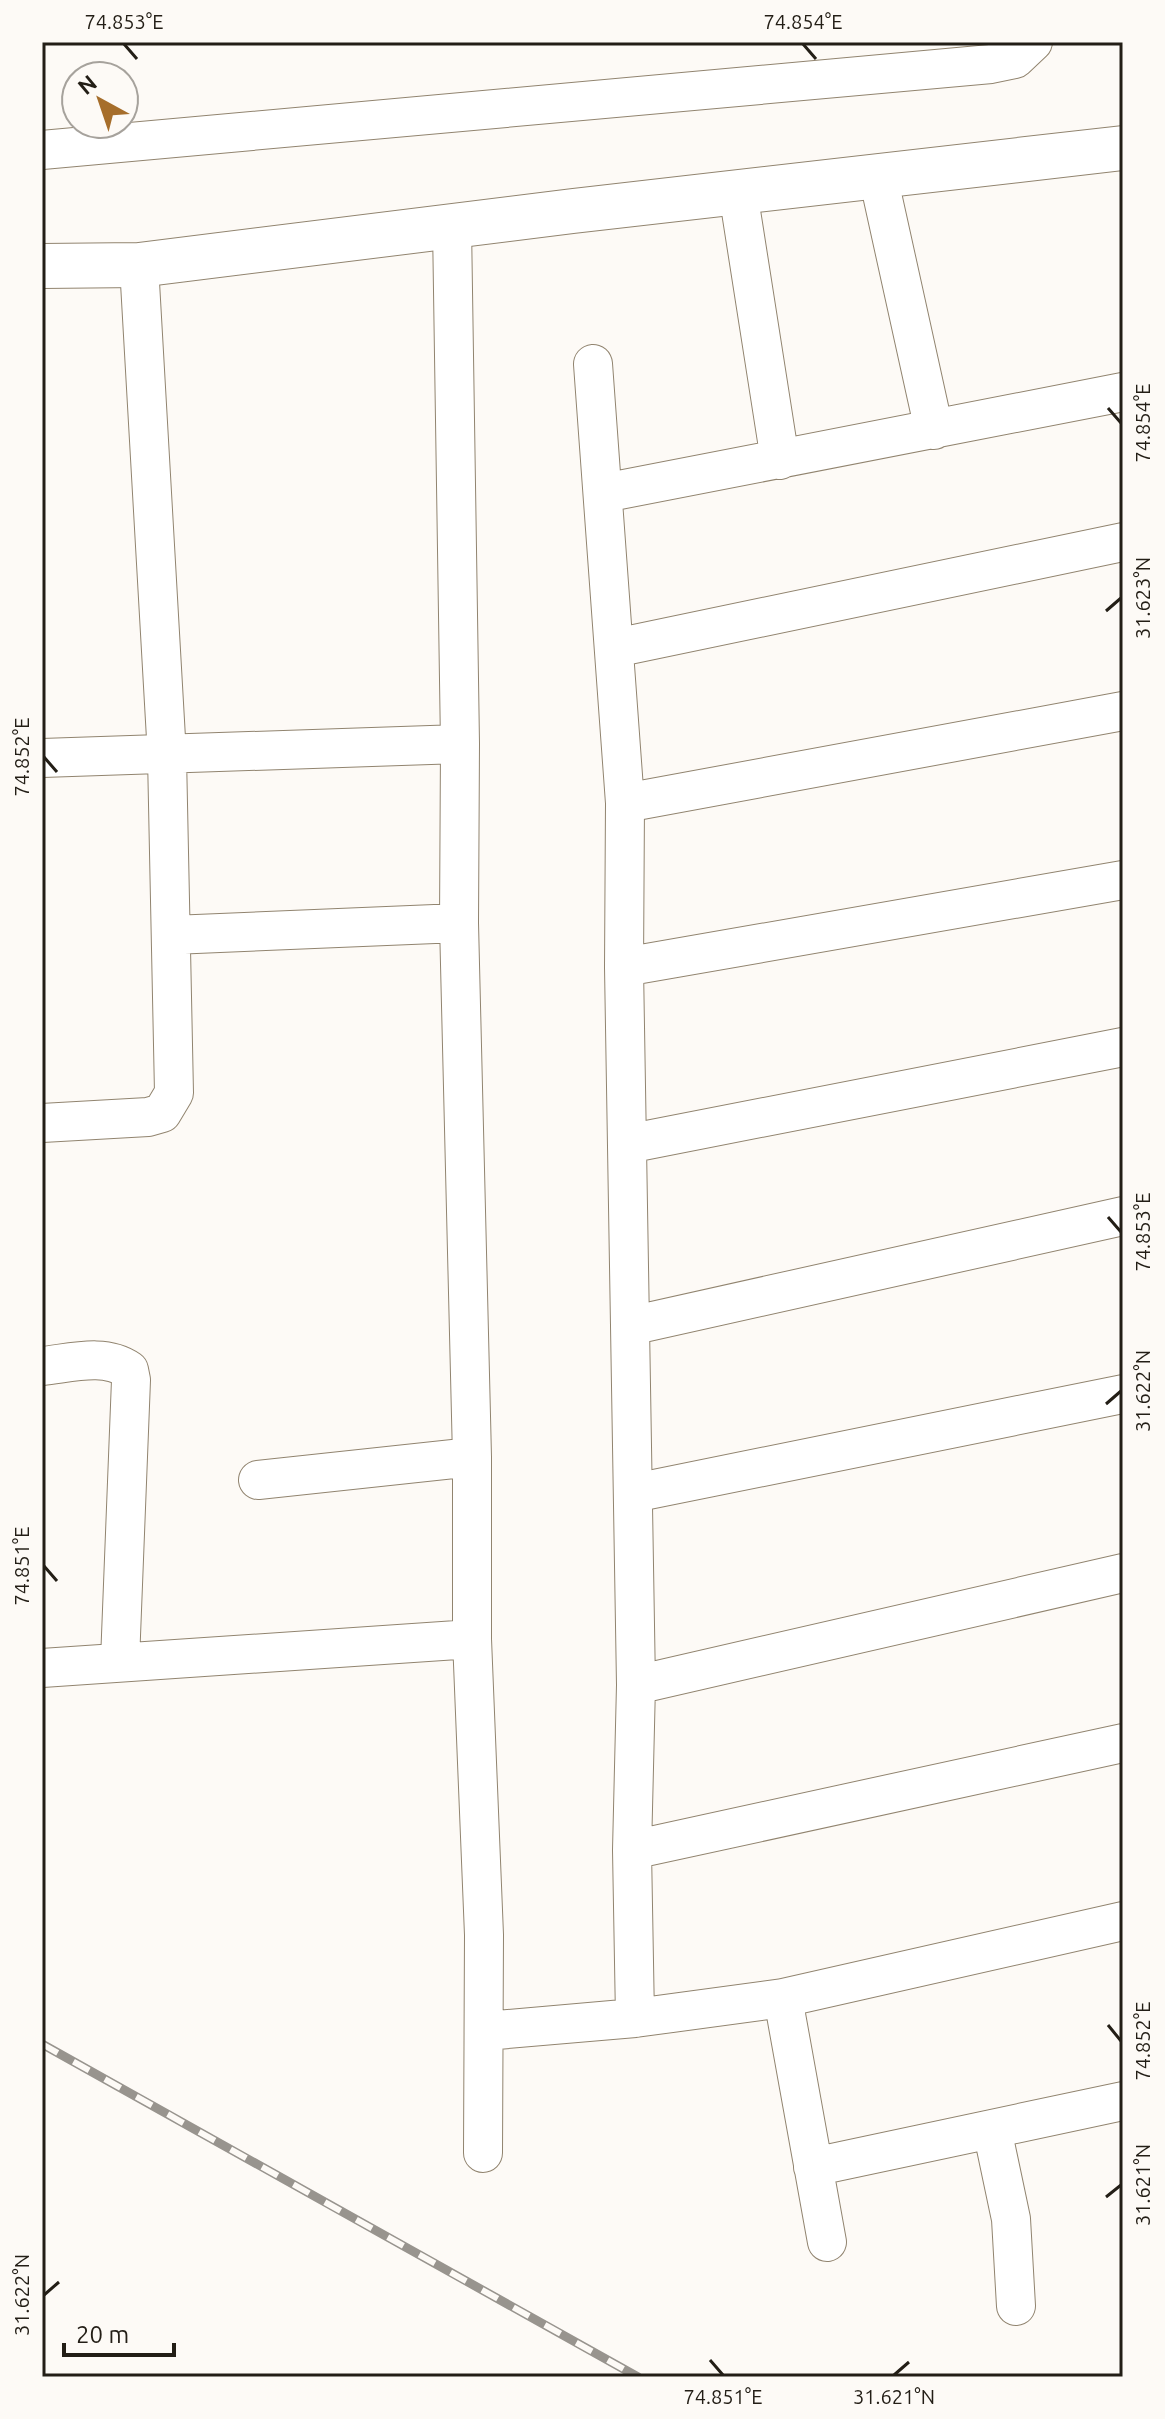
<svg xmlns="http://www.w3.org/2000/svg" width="1165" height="2419" viewBox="0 0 1165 2419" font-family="Ubuntu,sans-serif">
<rect width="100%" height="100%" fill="#fdfaf6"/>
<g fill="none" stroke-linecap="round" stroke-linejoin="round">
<g stroke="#91846f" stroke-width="40">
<path id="street" d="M 42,150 L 991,64 L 1015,59 L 1033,42
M 878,176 L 934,430
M 738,192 L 780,460
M 452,226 L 460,744 L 459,923 L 472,1457 L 472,1639 L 484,1935 L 483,2153
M 593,364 L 625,803 L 624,967 L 636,1685 L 632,1850 L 635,2018
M 604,493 L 1123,392
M 615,648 L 1123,542
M 42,758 L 460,744
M 625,803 L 1123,711
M 172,935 L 459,923
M 624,967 L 1123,880
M 42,1123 L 148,1117 L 162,1113 L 174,1093 L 167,756 L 139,265
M 627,1144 L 1123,1047
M 630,1326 L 1123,1216
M 42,1366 C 71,1363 105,1353 129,1370 L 131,1380 L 120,1661
M 258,1480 L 472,1457
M 634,1493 L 1123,1394
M 42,1668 L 472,1639
M 636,1685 L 1123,1573
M 632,1850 L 1123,1743
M 783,1998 L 827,2242
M 485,2031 L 635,2018 L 783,1998 L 1123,1921
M 992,2129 L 1011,2219 L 1016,2306
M 813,2167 L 1123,2101"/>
</g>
<g stroke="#91846f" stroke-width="46">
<path id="secondary" d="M 42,266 L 139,265 L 573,211 L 1123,148"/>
</g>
<use href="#street" stroke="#fff" stroke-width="38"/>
<use href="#secondary" stroke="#fff" stroke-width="44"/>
<g stroke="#98948e" stroke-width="9">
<path id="rail" d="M 42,2044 L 638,2377"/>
</g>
<use href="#rail" stroke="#fdfaf6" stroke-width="6" stroke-dasharray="18" stroke-linecap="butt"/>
</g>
<path fill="none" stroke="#231e16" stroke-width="3" d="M 124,44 L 137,59M 803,44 L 816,59M 1108,408 L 1121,423M 1106,611 L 1121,598M 44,757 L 57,772M 1108,1217 L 1121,1232M 1106,1404 L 1121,1391M 44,1566 L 57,1581M 1108,2025 L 1121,2041M 1106,2197 L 1121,2185M 44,2295 L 59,2282M 710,2360 L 723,2375M 894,2375 L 909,2362"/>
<rect width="1165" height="2419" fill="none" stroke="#fdfaf6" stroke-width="88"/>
<g transform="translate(100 100) rotate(320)"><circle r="38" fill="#fdfaf6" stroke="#a6a29c" stroke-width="2"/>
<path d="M0-6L14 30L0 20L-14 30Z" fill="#a66e2b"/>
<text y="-12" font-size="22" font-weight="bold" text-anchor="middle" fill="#231e16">N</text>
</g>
<path d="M64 2343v12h110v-12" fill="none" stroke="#231e16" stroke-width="4"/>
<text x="76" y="2343" font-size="24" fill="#231e16" stroke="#fdfaf6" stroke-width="6" paint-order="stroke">20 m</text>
<rect x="44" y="44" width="1077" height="2331" fill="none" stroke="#231e16" stroke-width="3"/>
<g font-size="20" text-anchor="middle" fill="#231e16">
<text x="124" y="29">74.853°E</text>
<text x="803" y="29">74.854°E</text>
<text transform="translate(1143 423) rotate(-90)" y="7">74.854°E</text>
<text transform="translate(1143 598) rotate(-90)" y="7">31.623°N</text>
<text transform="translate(22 757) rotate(-90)" y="7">74.852°E</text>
<text transform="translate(1143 1232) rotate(-90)" y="7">74.853°E</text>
<text transform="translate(1143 1391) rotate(-90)" y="7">31.622°N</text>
<text transform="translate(22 1566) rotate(-90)" y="7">74.851°E</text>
<text transform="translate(1143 2041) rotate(-90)" y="7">74.852°E</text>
<text transform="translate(1143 2185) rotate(-90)" y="7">31.621°N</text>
<text transform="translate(22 2295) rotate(-90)" y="7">31.622°N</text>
<text x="723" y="2404">74.851°E</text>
<text x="894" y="2404">31.621°N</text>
</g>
</svg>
